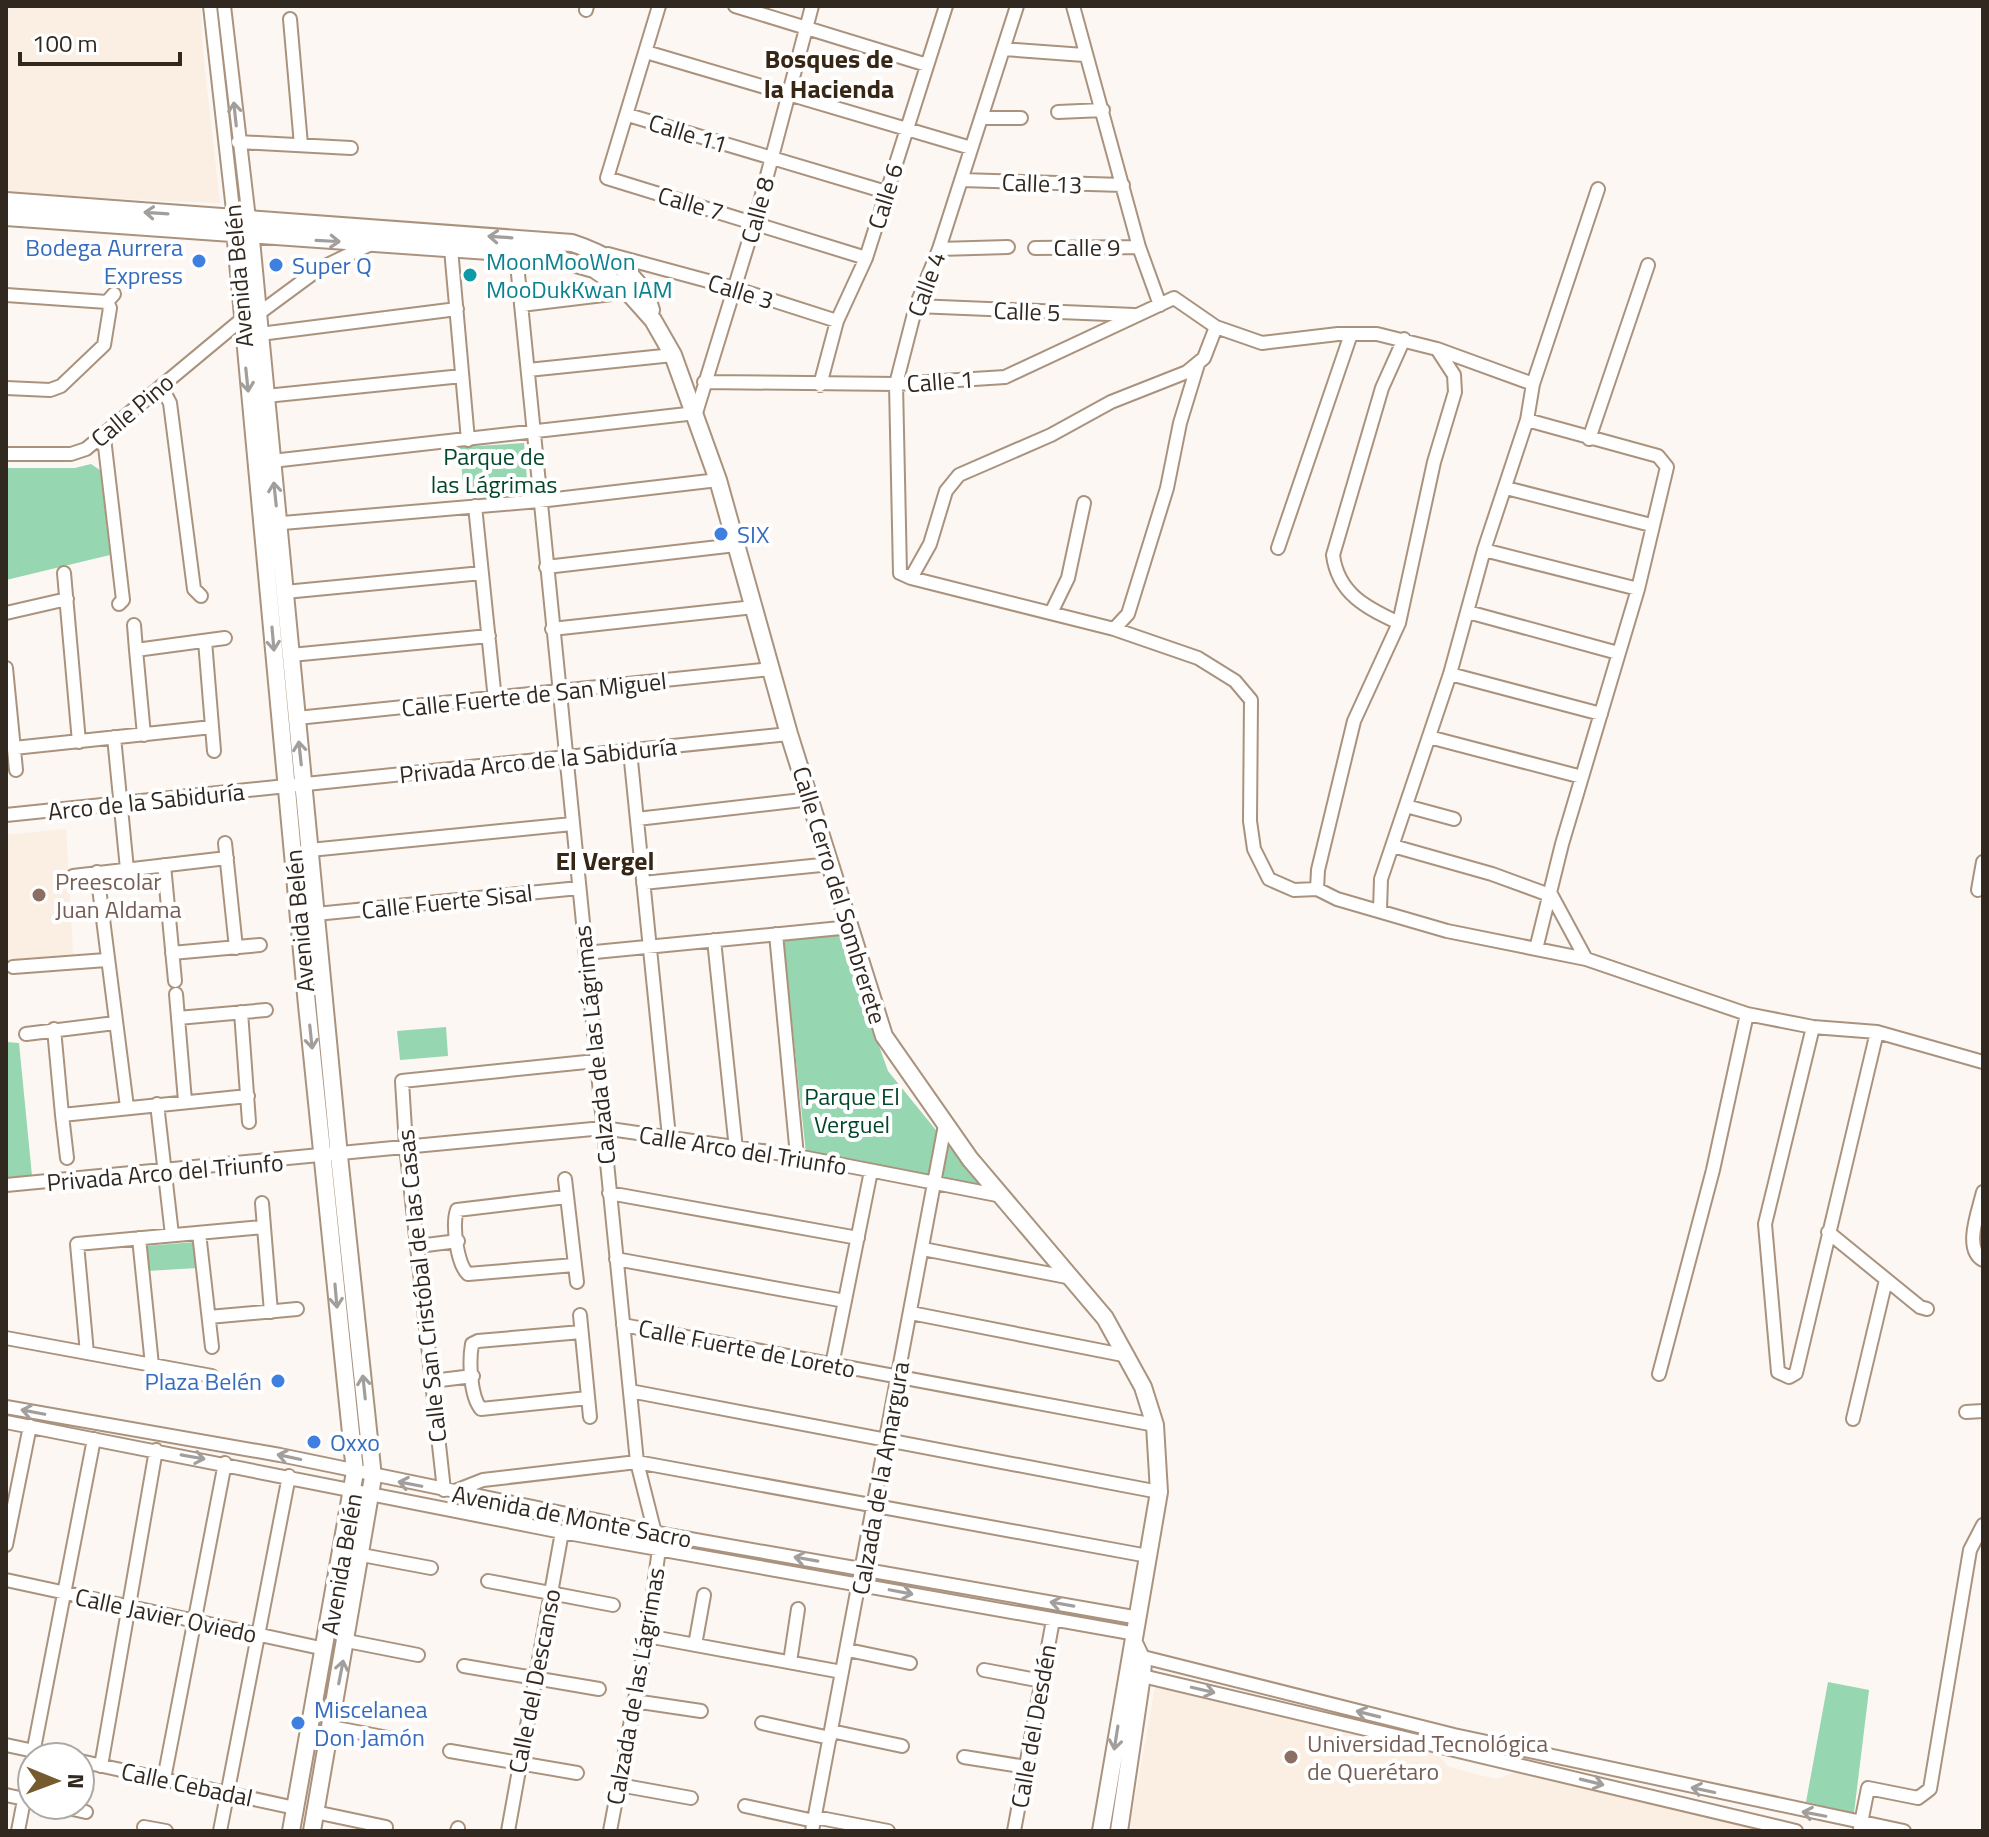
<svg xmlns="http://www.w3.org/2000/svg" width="1989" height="1837" viewBox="0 0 1989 1837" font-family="'Titillium Web',sans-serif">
<rect width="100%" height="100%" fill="#fcf7f2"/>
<path fill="#fbeee3" d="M 6,6 L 201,6 L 203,52 L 220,203 L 6,194 Z
M 66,829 L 73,954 L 6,960 L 6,835 Z
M 1155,1687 L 1436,1753 L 1449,1767 L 1479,1775 L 1496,1779 L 1515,1772 L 1770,1831 L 1129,1831 Z"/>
<path fill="#96d6b0" d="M 524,443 L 528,492 L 464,496 L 460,447 Z
M 91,464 L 100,470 L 110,555 L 6,580 L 6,468 L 75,468 Z
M 839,934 L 888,1071 L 983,1188 L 806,1153 L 783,940 Z
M 446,1027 L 448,1056 L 400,1060 L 397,1031 Z
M 6,1042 L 19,1043 L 32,1176 L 6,1177 Z
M 195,1242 L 197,1268 L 147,1271 L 145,1246 Z
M 1828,1682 L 1869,1690 L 1854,1813 L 1806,1802 Z"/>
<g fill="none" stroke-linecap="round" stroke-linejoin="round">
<g stroke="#aa937e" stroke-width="16">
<path id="street" d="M 210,6 L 234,219
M 224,6 L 249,219
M 659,6 L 607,178 L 866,258
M 735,6 L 927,65
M 1017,6 L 939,249 L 916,306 L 896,384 L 900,573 L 911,578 L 1114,629 L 1198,658 L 1235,681 L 1251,700 L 1250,821 L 1254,849 L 1269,879 L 1294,890 L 1317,889 L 1337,899 L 1447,931 L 1586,959 L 1747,1014 L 1813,1027 L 1877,1032 L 1983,1062
M 1073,6 L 1139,247 L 1160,305
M 586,10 L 587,6
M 290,19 L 301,145
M 1004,49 L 1084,55
M 646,52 L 971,148
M 1058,112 L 1103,110
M 628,115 L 886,192
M 983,118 L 1021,118
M 238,142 L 351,148
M 961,180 L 1123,185
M 1035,248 L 1139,247
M 451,249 L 468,440
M 939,249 L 1008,247
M 516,254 L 637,1462 L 659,1549 L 647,1636 L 610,1831
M 608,254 L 734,288 L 837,321
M 6,295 L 107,302
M 521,305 L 628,292
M 916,306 L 1134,315
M 258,314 L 319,269 L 373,243
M 260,334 L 457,309
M 528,370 L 673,355
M 704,382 L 896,384 L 1005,377 L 1174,298 L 1216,327 L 1262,343 L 1338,334 L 1377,334 L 1437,349 L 1533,384
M 820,385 L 837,321 L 866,258 L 946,6
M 161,386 L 170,403 L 194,589 L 201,596
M 6,388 L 50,390 L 61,386 L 104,345 L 110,308 L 107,302 L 114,294
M 266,396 L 462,376
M 1527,420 L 1658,456 L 1667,467 L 1638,589 L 1562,844 L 1536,949
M 104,438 L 123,600 L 119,604
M 1589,439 L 1648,265
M 6,454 L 71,454 L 86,449 L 241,320
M 272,461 L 696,413 L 755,221 L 812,6
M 1506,488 L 1651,525
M 475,506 L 495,700
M 271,524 L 539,501 L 718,480
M 1278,548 L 1351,334
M 1484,550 L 1638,589
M 546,567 L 736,545
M 64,573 L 79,742
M 911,578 L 930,544 L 946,491 L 959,475 L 1051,435 L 1111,402 L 1187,372 L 1204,358 L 1216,327
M 285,592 L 482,573
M 1468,612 L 1618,653
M 6,613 L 67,599
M 1051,613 L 1068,578 L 1084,503
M 1399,623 C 1367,608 1338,594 1333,555 L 1382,388 L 1404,339
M 134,625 L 136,650
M 552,629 L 754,607
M 1114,629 L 1128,614 L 1167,488 L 1180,423 L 1198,364
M 205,641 L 214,751
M 291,655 L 489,636
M 6,668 L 16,770
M 1450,674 L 1601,714
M 297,718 L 771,669
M 144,735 L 136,650 L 225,638
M 114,737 L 127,869
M 1429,737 L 1582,777
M 14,748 L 212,727
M 630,751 L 669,1137
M 1406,806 L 1454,819
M 6,815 L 789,734
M 637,819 L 811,799
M 225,843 L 236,948
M 1393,846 L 1492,874 L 1552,896 L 1586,959
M 310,850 L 572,824
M 164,865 L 175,981
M 97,872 L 127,1107
M 73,876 L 227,858
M 643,883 L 831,864
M 1317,889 L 1318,870 L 1354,721 L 1399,623 L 1434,462 L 1455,392 L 1454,375 L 1437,349
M 1978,890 L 1983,862
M 1380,910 L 1381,879 L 1450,674 L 1484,550 L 1527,420 L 1533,384 L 1598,189
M 316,914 L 579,888
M 776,934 L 797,1156
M 714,940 L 736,1149
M 172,953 L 260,945
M 585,953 L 851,927
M 13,967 L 106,960
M 176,994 L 185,1101
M 241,1012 L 249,1122
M 178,1018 L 266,1010
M 1813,1027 L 1765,1224 L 1778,1372 L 1789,1377 L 1796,1373 L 1877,1032
M 54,1029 L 62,1115 L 248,1096
M 26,1034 L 115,1023
M 157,1104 L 172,1235
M 62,1115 L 67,1158
M 565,1179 L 577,1282
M 6,1185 L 603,1128 L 797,1156 L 1002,1196
M 1983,1192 C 1979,1210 1963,1249 1983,1260
M 609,1193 L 858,1238
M 566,1197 L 457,1210 C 452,1225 457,1264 468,1274 L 574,1265
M 262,1203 L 271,1312
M 1828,1232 L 1920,1307 L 1927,1309
M 199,1233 L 212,1347
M 139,1238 L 152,1365
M 418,1246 L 458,1241
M 923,1249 L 1072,1278
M 616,1259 L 845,1301
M 911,1313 L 1128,1356
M 580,1315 L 590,1417
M 209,1317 L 297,1309
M 623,1325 L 1155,1425
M 581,1332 L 478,1341 L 472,1344 C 469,1361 470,1396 481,1409 L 588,1398
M 6,1338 L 212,1376
M 87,1353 L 77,1244 L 263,1227
M 832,1365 L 871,1171
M 1659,1374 L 1713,1170 L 1747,1014
M 432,1381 L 473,1376
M 630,1391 L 1159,1492
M 6,1407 L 280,1455 L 673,1536 L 1139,1618
M 1966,1412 L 1983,1411
M 1853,1419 L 1886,1280
M 6,1422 L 562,1532 L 1136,1634
M 444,1490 L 406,1146 L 402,1081 L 596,1061
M 455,1491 L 483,1480 L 637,1462 L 1148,1556
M 6,1545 L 30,1426
M 362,1555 L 431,1568
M 6,1580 L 325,1649
M 488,1581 L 613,1605
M 647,1636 L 842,1672
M 347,1641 L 418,1655
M 695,1645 L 704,1595
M 848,1650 L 910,1663
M 1135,1655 L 1454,1735 L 1904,1831
M 790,1662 L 798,1609
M 464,1666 L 599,1689
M 984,1670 L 1042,1681
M 1134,1674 L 1796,1831
M 634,1701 L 701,1711
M 762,1723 L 830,1738
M 331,1727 L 404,1741
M 831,1731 L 902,1746
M 6,1745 L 62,1757
M 450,1751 L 577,1773
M 964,1757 L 1026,1767
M 80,1761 L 295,1808
M 101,1766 L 156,1450
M 164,1779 L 225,1463
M 619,1785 L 691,1798
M 6,1795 L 29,1800
M 55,1805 L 86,1812
M 745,1806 L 814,1821
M 315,1812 L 386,1827
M 815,1817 L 888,1831
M 144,1827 L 166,1831
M 1860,1828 L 1868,1788 L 1918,1798 L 1930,1789 L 1970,1550 L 1983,1525
M 18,1831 L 94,1439
M 220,1831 L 289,1476
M 457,1831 L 458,1828
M 508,1831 L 562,1532
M 812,1831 L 945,1125
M 1014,1831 L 1053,1620"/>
</g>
<g stroke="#aa937e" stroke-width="20">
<path id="secondary" d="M 6,201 L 572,243 C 606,254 641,273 651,310
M 6,217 L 544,255 L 594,269 L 628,292 L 653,320 L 673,355 L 718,480 L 789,734 L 884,1036 L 970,1159 L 1105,1318 L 1143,1387 L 1155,1425 L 1159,1492 L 1101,1831
M 234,219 L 307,1005 L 355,1472 L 291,1831
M 249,219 L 339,1156 L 373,1477 L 312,1831
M 1119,1831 L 1142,1675 L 1143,1662 L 1134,1643"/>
</g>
<use href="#street" stroke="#fff" stroke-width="12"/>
<use href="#secondary" stroke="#fff" stroke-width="16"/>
</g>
<defs><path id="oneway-shaft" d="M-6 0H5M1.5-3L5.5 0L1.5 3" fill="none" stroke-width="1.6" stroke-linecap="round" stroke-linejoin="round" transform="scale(2)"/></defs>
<g stroke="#a29e9b">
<use href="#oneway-shaft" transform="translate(235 114) rotate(-96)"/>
<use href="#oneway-shaft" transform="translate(156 213) rotate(-176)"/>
<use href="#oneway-shaft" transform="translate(500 237) rotate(-176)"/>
<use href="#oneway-shaft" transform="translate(328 241) rotate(3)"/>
<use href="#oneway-shaft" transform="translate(247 380) rotate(84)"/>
<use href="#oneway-shaft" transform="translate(275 494) rotate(-96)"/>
<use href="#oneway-shaft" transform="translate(273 639) rotate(85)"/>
<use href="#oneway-shaft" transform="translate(300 753) rotate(-96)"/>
<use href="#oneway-shaft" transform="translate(311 1037) rotate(84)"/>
<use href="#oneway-shaft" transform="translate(336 1296) rotate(85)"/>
<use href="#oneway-shaft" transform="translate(364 1387) rotate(-96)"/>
<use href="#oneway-shaft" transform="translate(33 1412) rotate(-169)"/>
<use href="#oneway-shaft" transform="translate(193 1457) rotate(10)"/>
<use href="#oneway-shaft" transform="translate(289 1457) rotate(-168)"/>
<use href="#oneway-shaft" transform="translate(410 1484) rotate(-169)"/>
<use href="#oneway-shaft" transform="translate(806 1559) rotate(-170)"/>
<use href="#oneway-shaft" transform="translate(901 1592) rotate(11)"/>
<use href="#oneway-shaft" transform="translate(1062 1604) rotate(-170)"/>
<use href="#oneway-shaft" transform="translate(341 1672) rotate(-79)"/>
<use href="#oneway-shaft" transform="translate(1203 1690) rotate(13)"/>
<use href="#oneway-shaft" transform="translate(1368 1714) rotate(-166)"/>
<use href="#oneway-shaft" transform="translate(1116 1738) rotate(99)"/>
<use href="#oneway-shaft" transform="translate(1592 1782) rotate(14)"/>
<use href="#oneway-shaft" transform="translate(1703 1790) rotate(-168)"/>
<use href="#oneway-shaft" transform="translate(1814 1814) rotate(-169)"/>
</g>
<g fill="#3f7fe0" stroke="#fff" stroke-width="3">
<circle cx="199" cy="261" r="8"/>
<circle cx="276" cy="265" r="8"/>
<circle cx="721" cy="534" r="8"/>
<circle cx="278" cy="1381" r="8"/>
<circle cx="314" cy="1442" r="8"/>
<circle cx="298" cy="1723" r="8"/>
</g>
<circle fill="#0f9aa8" stroke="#fff" stroke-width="3" cx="470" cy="275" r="8"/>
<g fill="#8d6e63" stroke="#fff" stroke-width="3">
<circle cx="39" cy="895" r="8"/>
<circle cx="1291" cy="1757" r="8"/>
</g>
<g text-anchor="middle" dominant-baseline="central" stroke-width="8" stroke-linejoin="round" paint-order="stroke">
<g font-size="24" fill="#312820" stroke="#fff">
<text transform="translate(688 133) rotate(17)">Calle 11</text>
<text transform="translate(1042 183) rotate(2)">Calle 13</text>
<text transform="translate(885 196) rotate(-73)">Calle 6</text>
<text transform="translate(691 203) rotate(16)">Calle 7</text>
<text transform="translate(757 210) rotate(-75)">Calle 8</text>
<text x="1087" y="247">Calle 9</text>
<text transform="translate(238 276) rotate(-95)">Avenida Belén</text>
<text transform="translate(926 284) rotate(-70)">Calle 4</text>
<text transform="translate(741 291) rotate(17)">Calle 3</text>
<text transform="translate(1027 311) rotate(2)">Calle 5</text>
<text transform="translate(940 381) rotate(-4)">Calle 1</text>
<text transform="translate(132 410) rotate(-40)">Calle Pino</text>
<text transform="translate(534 694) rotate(-6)">Calle Fuerte de San Miguel</text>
<text transform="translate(538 760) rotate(-6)">Privada Arco de la Sabiduría</text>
<text transform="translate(146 801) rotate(-6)">Arco de la Sabiduría</text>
<text transform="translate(840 895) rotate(73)">Calle Cerro del Sombrerete</text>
<text transform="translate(447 901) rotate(-6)">Calle Fuerte Sisal</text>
<text transform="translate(299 921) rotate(-95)">Avenida Belén</text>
<text transform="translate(594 1045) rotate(-96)">Calzada de las Lágrimas</text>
<text transform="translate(743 1150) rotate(9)">Calle Arco del Triunfo</text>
<text transform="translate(165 1172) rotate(-5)">Privada Arco del Triunfo</text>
<text transform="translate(421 1286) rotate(-96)">Calle San Cristóbal de las Casas</text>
<text transform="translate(747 1348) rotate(11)">Calle Fuerte de Loreto</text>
<text transform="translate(880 1478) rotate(-80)">Calzada de la Amargura</text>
<text transform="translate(572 1516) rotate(11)">Avenida de Monte Sacro</text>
<text transform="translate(341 1564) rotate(-80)">Avenida Belén</text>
<text transform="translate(166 1615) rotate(12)">Calle Javier Oviedo</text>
<text transform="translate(534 1681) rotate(-79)">Calle del Descanso</text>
<text transform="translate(635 1686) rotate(-80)">Calzada de las Lágrimas</text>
<text transform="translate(1033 1726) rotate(-80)">Calle del Desdén</text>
<text transform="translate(187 1784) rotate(12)">Calle Cebadal</text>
</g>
<g font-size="24" fill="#366cbe" stroke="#fff" text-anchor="start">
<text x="183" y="247" text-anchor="end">Bodega Aurrera<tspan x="183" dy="28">Express</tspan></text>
<text x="292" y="265">Super Q</text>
<text x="737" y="534">SIX</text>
<text x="262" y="1381" text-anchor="end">Plaza Belén</text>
<text x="330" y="1442">Oxxo</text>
<text x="314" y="1709">Miscelanea<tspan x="314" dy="28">Don Jamón</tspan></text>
</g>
<g font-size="24" fill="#0d838f" stroke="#fff" text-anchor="start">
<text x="486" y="261">MoonMooWon<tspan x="486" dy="28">MooDukKwan IAM</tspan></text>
</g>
<g font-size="24" fill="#03472a" stroke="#fff">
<text x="494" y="456">Parque de<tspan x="494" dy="28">las Lágrimas</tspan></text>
<text x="852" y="1096">Parque El<tspan x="852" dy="28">Verguel</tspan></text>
</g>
<g font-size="24" fill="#785e54" stroke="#fff" text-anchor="start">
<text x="55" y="881">Preescolar<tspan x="55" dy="28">Juan Aldama</tspan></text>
<text x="1307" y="1743">Universidad Tecnológica<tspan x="1307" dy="28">de Querétaro</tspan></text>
</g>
<g font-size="26" font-weight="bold" fill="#382614" stroke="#fff">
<text x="829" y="58">Bosques de<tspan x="829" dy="30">la Hacienda</tspan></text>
<text x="605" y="860">El Vergel</text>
</g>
</g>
<rect width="1989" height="1837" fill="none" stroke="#312820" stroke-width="16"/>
<g transform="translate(56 1781) rotate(91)"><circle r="38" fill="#ffffff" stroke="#ada9a6" stroke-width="2"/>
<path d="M0-6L14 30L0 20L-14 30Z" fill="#755b2d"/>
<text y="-12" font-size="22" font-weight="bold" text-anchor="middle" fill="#312820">N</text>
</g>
<path d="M20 52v12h160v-12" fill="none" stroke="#312820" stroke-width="4"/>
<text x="32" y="52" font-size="24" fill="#312820" stroke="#ffffff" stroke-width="6" paint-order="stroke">100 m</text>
</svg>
